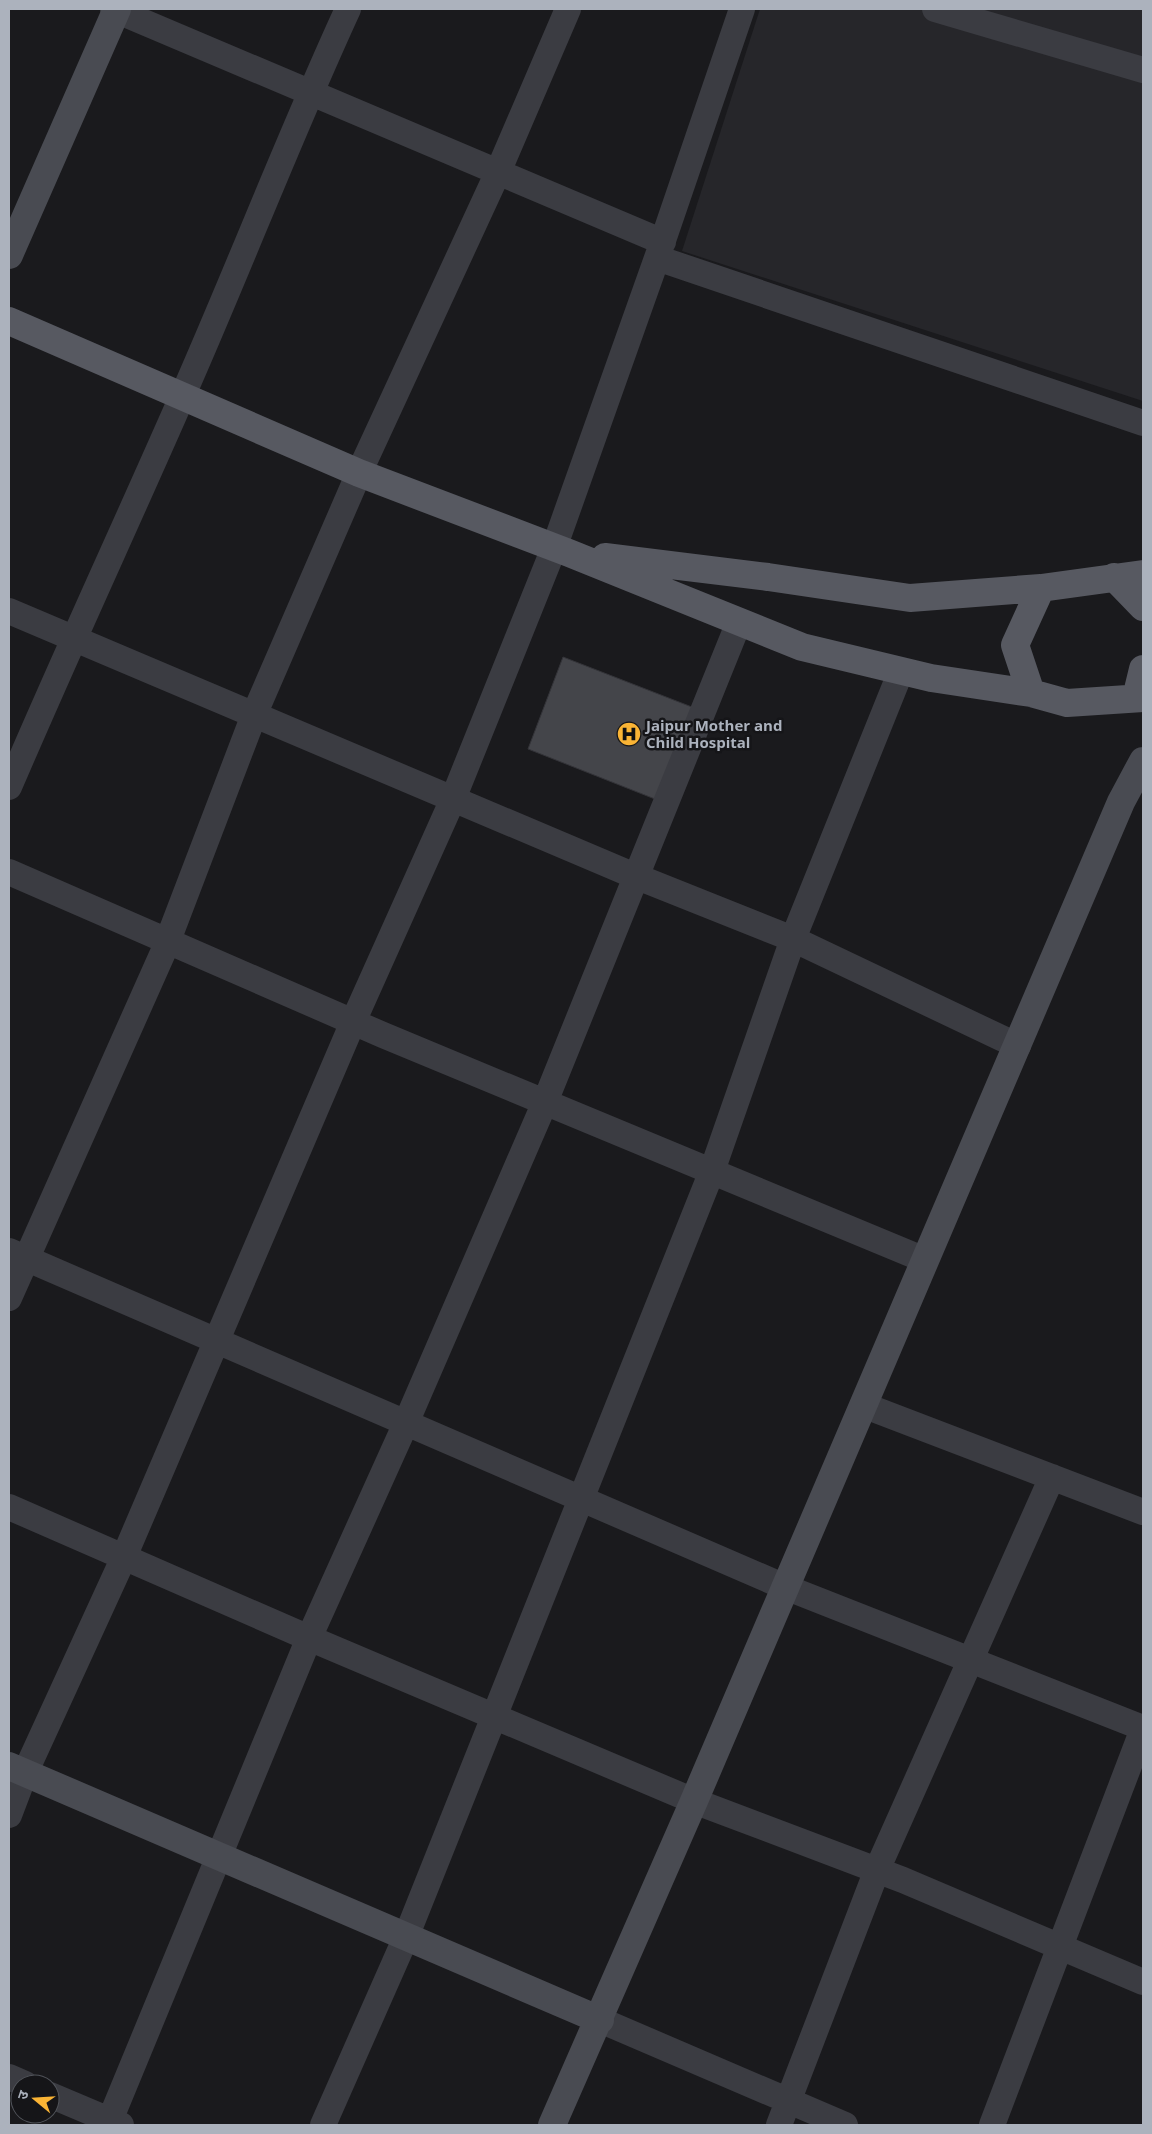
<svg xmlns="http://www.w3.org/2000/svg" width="1152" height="2134" viewBox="0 0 1152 2134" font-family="'Open Sans','Noto Sans Devanagari',sans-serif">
<rect width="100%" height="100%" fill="#1a1a1d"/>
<path fill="#26262a" d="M 760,9 L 1143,9 L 1143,401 L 682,251 Z"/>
<path fill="#44454a" stroke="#343439" d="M 563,657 L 697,709 L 660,801 L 528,749 Z"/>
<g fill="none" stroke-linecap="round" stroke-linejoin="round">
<path stroke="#3b3c42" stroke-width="26" d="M 113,9 L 663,242
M 935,9 L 1143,70
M 657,258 L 1143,423
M 9,611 L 635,876 L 793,939 L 1018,1046
M 9,787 C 65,656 125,527 182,397 C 239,268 289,137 348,9
M 9,872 L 383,1035 L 925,1260
M 9,1251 L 785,1587 L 1143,1728
M 9,1298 L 165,948 L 254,715 L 359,473 L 498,172 L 568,9
M 863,1405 L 1143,1512
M 9,1507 L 309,1638 L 694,1801 L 903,1880 L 1143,1982
M 9,1815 L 25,1773 L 124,1557 L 353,1022 L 453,799 L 554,548 L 657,258 L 742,9
M 600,2020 L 845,2125
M 9,2077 L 25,2084
M 50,2095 L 121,2125
M 108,2125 L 309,1638 L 406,1423 L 545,1102 L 739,622
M 323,2125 L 406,1937 L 712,1171 L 793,939 L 901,671
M 779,2125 L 877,1870 L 1052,1477
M 992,2125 L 1143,1729"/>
<path stroke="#494b52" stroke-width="28" d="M 9,255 L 117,9
M 9,1766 L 600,2020
M 552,2125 L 694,1801 L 1121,802 L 1143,761"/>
<path stroke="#575961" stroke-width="28" d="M 9,321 L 359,473 L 569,553 L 802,647 L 931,678 L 1031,693 L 1067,703 L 1143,698
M 605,557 L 768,577 L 910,598 L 1041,588 L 1143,574
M 1114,577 L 1143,607
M 1031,693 L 1015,645 L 1041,588
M 1136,698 L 1143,669"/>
</g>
<defs>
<g id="hospital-disc" transform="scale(1.25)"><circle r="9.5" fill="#fab435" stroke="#151518"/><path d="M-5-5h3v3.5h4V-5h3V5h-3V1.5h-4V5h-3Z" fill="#111"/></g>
</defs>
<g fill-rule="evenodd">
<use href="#hospital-disc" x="629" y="734"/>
</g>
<g text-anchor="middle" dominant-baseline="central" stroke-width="5" stroke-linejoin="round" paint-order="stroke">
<g font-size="15" font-weight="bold" fill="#acb2bd" stroke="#151518" text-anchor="start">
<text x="646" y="725">Jaipur Mother and<tspan x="646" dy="17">Child Hospital</tspan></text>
</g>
</g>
<rect width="1152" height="2134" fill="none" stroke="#acb2bd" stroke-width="20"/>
<g transform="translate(35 2099) rotate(288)"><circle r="24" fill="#151518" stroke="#51545a"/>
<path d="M0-4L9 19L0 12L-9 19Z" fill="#fab435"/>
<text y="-8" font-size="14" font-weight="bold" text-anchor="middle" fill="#acb2bd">उ</text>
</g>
</svg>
